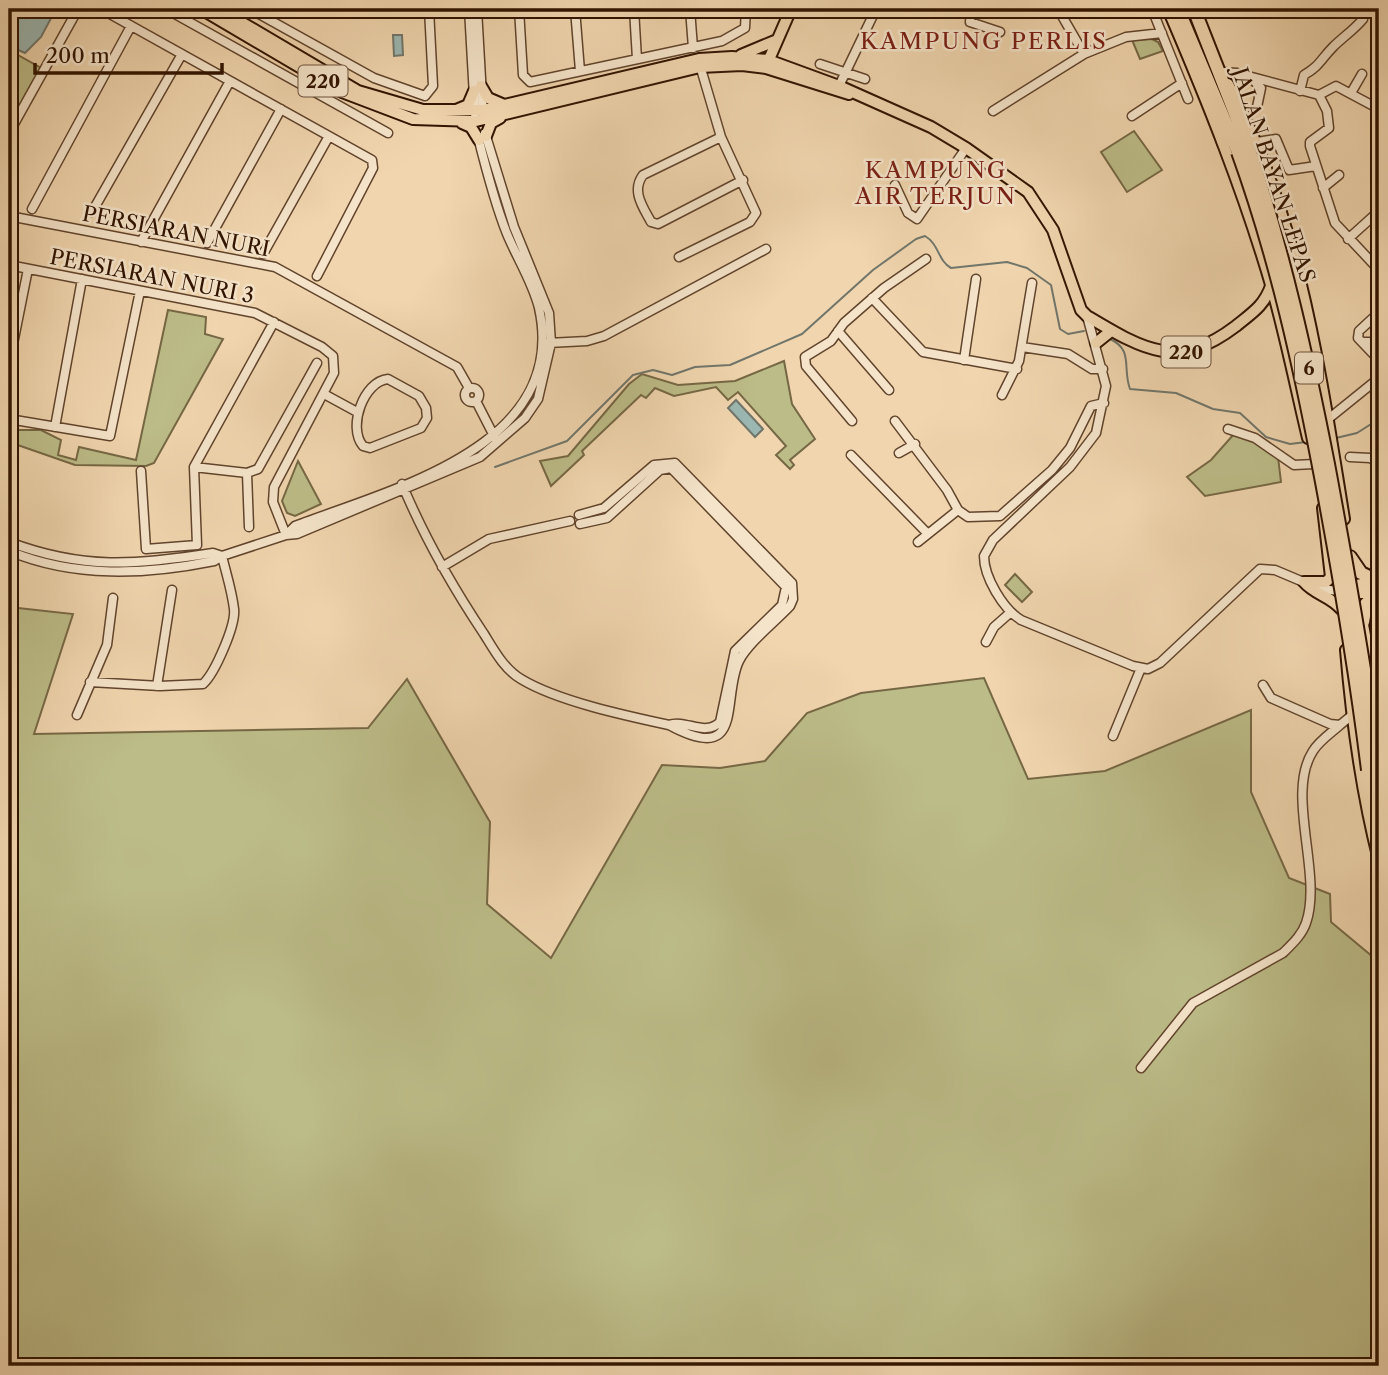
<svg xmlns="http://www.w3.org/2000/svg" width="1388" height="1375" viewBox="0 0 1388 1375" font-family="'Libre Caslon Text',serif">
<rect width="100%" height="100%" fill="#f0d5ae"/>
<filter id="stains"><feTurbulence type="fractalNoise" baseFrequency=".00286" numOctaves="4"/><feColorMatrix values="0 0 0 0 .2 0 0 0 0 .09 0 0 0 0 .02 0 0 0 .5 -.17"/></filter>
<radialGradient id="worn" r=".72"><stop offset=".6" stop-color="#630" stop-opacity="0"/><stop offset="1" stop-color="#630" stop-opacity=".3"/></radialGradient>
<path fill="#bcbc88" stroke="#766844" stroke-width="2" d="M 1152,39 L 1158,42 L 1163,51 L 1140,59 L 1132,40 Z
M 9,50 L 41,68 L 9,126 Z
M 1134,131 L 1162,170 L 1127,192 L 1101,152 Z
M 168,310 L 206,317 L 205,334 L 223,339 L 154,463 L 146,466 L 75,465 L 9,442 L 9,430 L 41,430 L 61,440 L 58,455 L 76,460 L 79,447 L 136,460 Z
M 784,361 L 792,404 L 815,439 L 790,460 L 794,465 L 790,469 L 776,455 L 786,446 L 738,392 L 728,400 L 716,387 L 674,396 L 655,388 L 646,398 L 641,395 L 582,451 L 584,455 L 551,486 L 540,461 L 568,456 L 629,384 L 642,374 L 678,385 L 735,381 Z
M 1234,434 L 1261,445 L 1278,457 L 1281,482 L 1205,496 L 1187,477 L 1211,460 Z
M 298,461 L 321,504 L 295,516 L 287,513 L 282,501 Z
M 1015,574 L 1032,592 L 1022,602 L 1005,585 Z
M 9,607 L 73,614 L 34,734 L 368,728 L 407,679 L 490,822 L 487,904 L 551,958 L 662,765 L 720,768 L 765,761 L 807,713 L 861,693 L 984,678 L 1028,779 L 1105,771 L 1251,710 L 1251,792 L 1289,878 L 1330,894 L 1331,922 L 1379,962 L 1379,1366 L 9,1366 Z"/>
<path fill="#9bb7b2" stroke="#71766b" stroke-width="2" d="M 11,9 L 56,9 L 41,37 L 25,53 L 9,46 Z
M 393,35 L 402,35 L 403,55 L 394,56 Z
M 736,400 L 763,429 L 755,437 L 728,408 Z"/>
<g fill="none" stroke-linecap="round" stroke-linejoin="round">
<path stroke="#71766b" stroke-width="2" d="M 1110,339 C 1134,350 1122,368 1130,389 L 1176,393 L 1213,409 L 1240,413 L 1266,437 L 1290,444 L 1306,442
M 1336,438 L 1357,433 L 1379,419
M 495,467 L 567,441 L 633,375 L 653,370 L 672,375 L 695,367 L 730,365 L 802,334 L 873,270 L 916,239 L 925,236 C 939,244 938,261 951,268 L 1007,262 L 1027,268 L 1051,285 L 1060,329 L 1068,334 L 1084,331"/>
<g stroke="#61442c" stroke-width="11">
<path id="minor" d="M 101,9 L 372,160 L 373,168 L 317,276
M 166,9 L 388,133
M 250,9 L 374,78 L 425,96 L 433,86 L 429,9
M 469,9 L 475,114
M 477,9 L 483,113
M 519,9 L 523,75 L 530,82 L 722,41 L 745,28 L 746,9
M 575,9 L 580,71
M 634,9 L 637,59
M 690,9 L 693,48
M 823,9 L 825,11
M 971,9 L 970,22 L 1000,32
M 1058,9 L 1084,54
M 1152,9 L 1188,99
M 820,64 L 865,79
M 1222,72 L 1237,73 L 1319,95
M 1253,80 L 1261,88 L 1257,107
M 839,86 L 876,9
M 1300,91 L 1304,75 C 1320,66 1321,59 1333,47 C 1343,37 1354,30 1363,19
M 1351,93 L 1362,74
M 1319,95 L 1327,111 L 1329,128 L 1310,142 L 1310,146 L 1335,223 L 1379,270
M 1319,95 L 1336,86 L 1379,109
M 993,111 L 1084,54 L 1126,37 L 1162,33
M 1132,116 L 1182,83
M 9,133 L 78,9
M 721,137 L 643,175 C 631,191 643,207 651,222 L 658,224 L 743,180
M 1257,142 L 1276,139 L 1289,170 L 1316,166
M 895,185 L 908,213 L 917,219 L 966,148
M 1323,188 L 1339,175
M 32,209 L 131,26
M 92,212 L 182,54
M 9,216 L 275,267 L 457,367 L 469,388
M 1348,239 L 1379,211
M 141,242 L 230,81
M 207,243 L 281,109
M 263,254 L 329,136
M 679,257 L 750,222 L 756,213 L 721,137 L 699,62
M 9,265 L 255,313 L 322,347 L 333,356 L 334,373 L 274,487 L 273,502 L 286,535
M 872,298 L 923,352 L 1017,369
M 1087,316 L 1106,386 L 1096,433 L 1070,467 L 993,540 L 984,556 C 984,577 1003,609 1021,620 L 1133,666 L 1148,669 L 1160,663 L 1260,569 L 1275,570 L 1320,589 L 1339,591
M 1373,318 L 1359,331 L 1358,338 L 1379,360
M 838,331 L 889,390
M 1362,342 L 1369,342 L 1379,351
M 548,343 L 587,341 L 604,336 L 766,249
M 1022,347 L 1068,354 L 1092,369 L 1103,369
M 964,360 L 976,279
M 9,364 L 28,269
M 388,379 L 419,396 L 426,408 L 427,418 L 421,428 L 370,448 L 363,446 C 347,427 364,381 388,379 Z
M465 395a7 7 0 1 1 14 0a7 7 0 1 1-14 0Z
M 324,394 L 357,412
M 1002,395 L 1019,361 L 1032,283
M 476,401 L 495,438
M 9,419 L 110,436 L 140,291
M 1327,420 L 1379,378
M 852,421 L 806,366 L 805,357 L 831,341 L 844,323 L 884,288 L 926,259
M 895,421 L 947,490 L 958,510 L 968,517 L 1000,516 L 1052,470 L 1070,448 L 1091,406 L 1104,403
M 55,427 L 82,279
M 1228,429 L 1255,438 L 1294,465 L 1314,464
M 899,453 L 915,444
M 851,455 L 928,534 L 958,510
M 1350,457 L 1370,458 L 1379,463
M 194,467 L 247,473 L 258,469 L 317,363
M 141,471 L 146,549 L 197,545 L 194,467 L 274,322
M 247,473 L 249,527
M 402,484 C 424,537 452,586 484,634 C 494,650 504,669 521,679 C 557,701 627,716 669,725 C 746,767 721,698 739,661 C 748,643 776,621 790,606 L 793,599 L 792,583 L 675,463 L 654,465 L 604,508 L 579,515
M 580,524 L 607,518 L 660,470 L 671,468 L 786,587 L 782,605 L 735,651 L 720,722 C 705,737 686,719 669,725
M 286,535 L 295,526 C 391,489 570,447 539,308 C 533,283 517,258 507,234 C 495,204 486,169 478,137
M 9,542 C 83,570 136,565 213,553 L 222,556
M 918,542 L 928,534
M 9,551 C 74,578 145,575 214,561 L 222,556 L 286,535 L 297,534 L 480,457 L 525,418 L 538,399 L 551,343 L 549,313 L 514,227 L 485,133
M 442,567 L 489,539 L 570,521
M 986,642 L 994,627 L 1011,612
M 90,682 L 160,686 L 203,684 C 215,673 236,625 234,609 C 232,591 226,573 222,556
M 1263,685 L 1271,698 L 1330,724 L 1340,725 L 1351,716
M 157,686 L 172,590
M 77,715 L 107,645 L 113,598
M 1113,736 L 1141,668
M 1141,1068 L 1193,1003 L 1283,953 C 1292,944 1302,935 1306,923 C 1323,874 1285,794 1313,751 C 1319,741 1331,733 1340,725"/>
</g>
<g stroke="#311400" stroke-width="14">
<path id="major" d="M 201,9 L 342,92 L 413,119 L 476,121 L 700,67 L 742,65 L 766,68 L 849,94
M 219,9 L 358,91 L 423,110 L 483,110 L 699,59 L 732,57 L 768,60 L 839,86 L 931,127 L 966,148 L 1028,192 L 1053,230 L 1081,310 L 1087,316 C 1144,350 1177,371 1236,326 C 1252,313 1264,306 1271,286
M 1168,9 C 1207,100 1244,192 1272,288 C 1286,337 1296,388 1308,438
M 741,55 L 777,40
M 767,64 L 791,9
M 1228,84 C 1299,216 1320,372 1344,519
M 481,86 L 488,98 L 502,104
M 456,110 L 468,105 L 474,91
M 462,123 L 471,127 L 479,140
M 486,136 L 491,123 L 500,118
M 1096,343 L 1111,331
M 1304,582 L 1326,582 L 1331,577 L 1323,508
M 1304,582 C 1315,595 1331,596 1342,610
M 1361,614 L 1379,711
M 1346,650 C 1352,722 1361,790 1379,860"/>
</g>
<g stroke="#311400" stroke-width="16">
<path id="highway" d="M 1178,9 L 1238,152
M 1194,9 L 1249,149
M 1217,116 L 1224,143
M 1350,557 L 1361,573 L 1377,581
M 1343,589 L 1379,581
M 1343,592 L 1379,592
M 1363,622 L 1366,604 L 1378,592
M 1368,770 L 1379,843"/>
</g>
<use href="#minor" stroke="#f5e4ca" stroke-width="8"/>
<use href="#major" stroke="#f0d5ae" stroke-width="10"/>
<use href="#highway" stroke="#f0d5ae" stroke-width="12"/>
<g stroke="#311400" stroke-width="16" stroke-linecap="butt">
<path id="highway-bridge" d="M 1249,149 C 1284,253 1307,357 1328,464 C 1347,566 1365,667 1379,769
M 1238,152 C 1277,260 1301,370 1322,482 C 1340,578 1356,673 1368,770"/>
</g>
<use href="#highway-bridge" stroke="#f0d5ae" stroke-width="12"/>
</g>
<g text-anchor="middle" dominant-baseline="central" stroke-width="5" stroke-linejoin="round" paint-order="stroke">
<g fill="#f5e4ca" stroke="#6c523d" stroke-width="2">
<rect x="298.5" y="65.5" width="49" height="31" rx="5"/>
<rect x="1161.5" y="336.5" width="49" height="31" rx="5"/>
<rect x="1295" y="352.5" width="28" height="31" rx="5"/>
</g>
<g font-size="19" font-weight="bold" fill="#311400">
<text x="323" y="81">220</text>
<text x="1186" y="352">220</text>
<text x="1309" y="368">6</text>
</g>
<g font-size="21" fill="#311400" stroke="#f5e4ca">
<text transform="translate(1274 175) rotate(72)">JALAN BAYAN LEPAS</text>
<text transform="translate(176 231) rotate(11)">PERSIARAN NURI</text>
<text transform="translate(152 276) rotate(11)">PERSIARAN NURI 3</text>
</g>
<g font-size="23" letter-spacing="2" fill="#7a1f14" stroke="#f5e4ca">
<text x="984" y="41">KAMPUNG PERLIS</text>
<text x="936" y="170">KAMPUNG<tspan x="936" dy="26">AIR TERJUN</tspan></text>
</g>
</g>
<rect width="1388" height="1375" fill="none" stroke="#f0d5ae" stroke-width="35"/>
<rect x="10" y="10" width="1367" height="1354" fill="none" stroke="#311400" stroke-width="3.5"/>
<rect x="18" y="18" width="1353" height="1340" fill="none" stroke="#311400" stroke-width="2"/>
<path d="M35 63v10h187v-10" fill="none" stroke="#311400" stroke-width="3.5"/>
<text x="46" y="63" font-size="21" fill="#311400" stroke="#f5e4ca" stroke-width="5" paint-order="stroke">200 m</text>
<rect width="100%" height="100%" filter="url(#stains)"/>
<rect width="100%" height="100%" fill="url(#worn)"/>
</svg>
